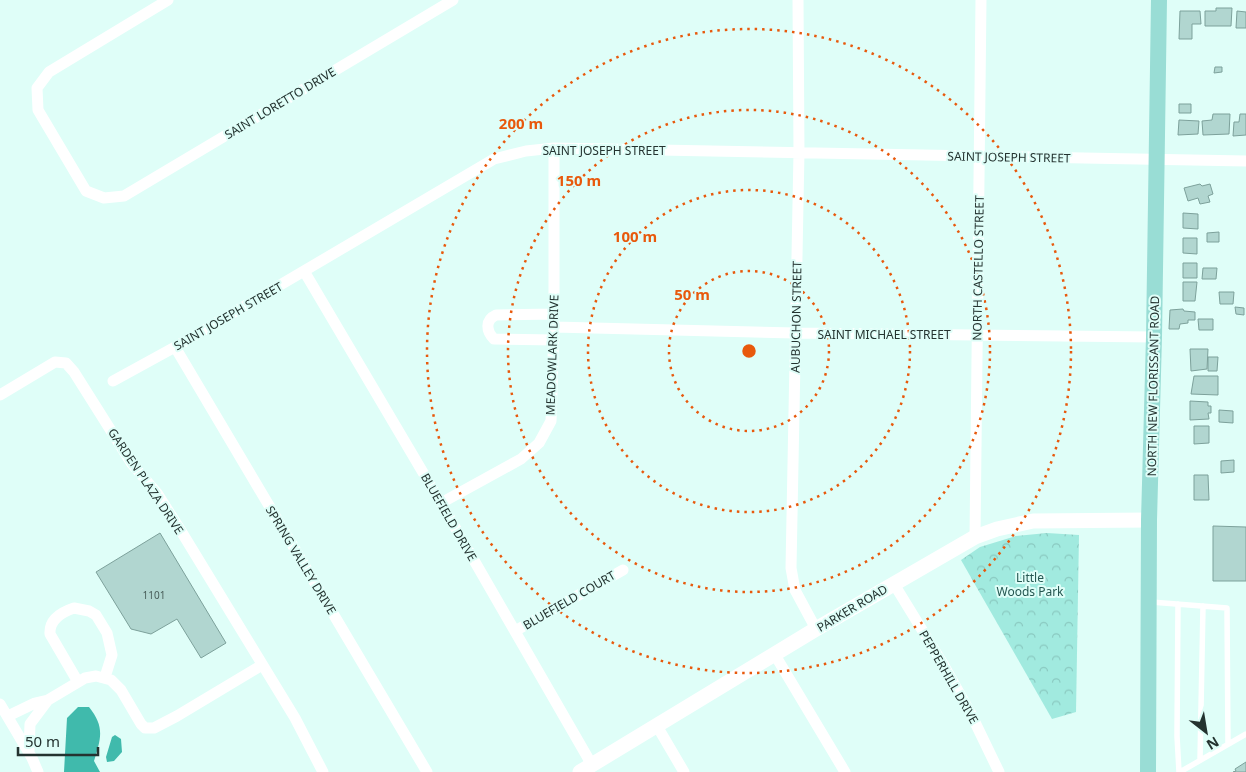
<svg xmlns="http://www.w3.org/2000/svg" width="1246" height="772" viewBox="0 0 1246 772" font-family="'Noto Sans',sans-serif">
<defs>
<pattern id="park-crowns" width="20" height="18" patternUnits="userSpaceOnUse" patternTransform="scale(1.25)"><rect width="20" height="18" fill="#a1eadf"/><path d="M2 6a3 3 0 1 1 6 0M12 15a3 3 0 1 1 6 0" fill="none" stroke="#8ac9c0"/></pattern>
</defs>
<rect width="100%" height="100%" fill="#dffef8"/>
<path fill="url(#park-crowns)" d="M 1047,533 L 1079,535 L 1076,712 L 1052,719 L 961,560 L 980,547 L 1016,536 Z"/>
<path fill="#40baac" d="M 78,707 L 89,707 C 105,727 101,738 94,761 L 100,772 L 64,772 L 67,718 Z
M 115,735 L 121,739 L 122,752 L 114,761 L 107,762 L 106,757 L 112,737 Z"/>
<path fill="#b1d6d0" stroke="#7da19b" d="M 1216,8 L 1232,8 L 1231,26 L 1205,26 L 1205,11 L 1216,11 Z
M 1180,11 L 1200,11 L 1201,24 L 1192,24 L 1192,39 L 1179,39 Z
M 1237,11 L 1246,12 L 1246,28 L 1236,28 Z
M 1215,67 L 1222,67 L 1222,72 L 1214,73 Z
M 1179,104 L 1191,104 L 1191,113 L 1179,113 Z
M 1213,114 L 1230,114 L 1229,134 L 1203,135 L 1202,121 L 1212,120 Z
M 1240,114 L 1246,114 L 1246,135 L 1233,136 L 1234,122 L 1239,122 Z
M 1179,120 L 1199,121 L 1198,134 L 1178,135 Z
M 1200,184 L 1202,186 L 1210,184 L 1213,194 L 1208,196 L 1210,202 L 1200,204 L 1198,198 L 1188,201 L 1184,188 Z
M 1183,213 L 1198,214 L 1198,229 L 1183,228 Z
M 1219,232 L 1219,242 L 1207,242 L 1207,233 Z
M 1183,238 L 1197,238 L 1197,254 L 1183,253 Z
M 1183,263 L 1197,263 L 1197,278 L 1183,278 Z
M 1203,268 L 1217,268 L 1216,279 L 1202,279 Z
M 1183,282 L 1197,282 L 1195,301 L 1183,301 Z
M 1219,292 L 1234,292 L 1233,304 L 1220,304 Z
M 1235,307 L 1244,308 L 1244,315 L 1236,314 Z
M 1183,309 L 1184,311 L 1195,312 L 1195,320 L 1188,320 L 1188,323 L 1180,324 L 1179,329 L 1169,329 L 1170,310 Z
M 1198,319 L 1213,319 L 1213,330 L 1199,330 Z
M 1190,349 L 1208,349 L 1207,369 L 1191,371 Z
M 1208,357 L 1218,357 L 1217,371 L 1208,371 Z
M 1194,376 L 1218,376 L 1218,395 L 1191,394 Z
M 1190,401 L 1208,402 L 1208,406 L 1211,406 L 1211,413 L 1208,413 L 1209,419 L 1190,420 Z
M 1219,410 L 1233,411 L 1233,423 L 1219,422 Z
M 1194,426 L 1209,426 L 1209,443 L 1194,444 Z
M 1234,460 L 1234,472 L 1221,473 L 1221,461 Z
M 1194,475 L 1208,475 L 1209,500 L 1194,500 Z
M 1213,526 L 1246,527 L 1246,581 L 1213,581 Z
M 160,533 L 226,643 L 201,658 L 177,619 L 151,634 L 131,629 L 96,572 Z
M 1246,762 L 1246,772 L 1233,772 L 1236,771 L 1235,769 Z"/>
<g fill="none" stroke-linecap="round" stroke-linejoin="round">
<path stroke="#fff" stroke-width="5.5" d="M 1151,602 L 1227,608 L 1228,744
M 1178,604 L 1177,736 L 1179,772
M 1200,760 L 1203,606
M 1180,772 L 1246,734"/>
<path stroke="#fff" stroke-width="11" d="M 168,0 L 49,72 L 37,88 L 38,110 L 86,191 L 104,198 L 124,196 L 453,0
M 798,0 L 799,152 L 791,568 L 795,590 L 816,629
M 304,271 L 441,503 L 592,765
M 554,327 L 796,333 L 1154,337
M 554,340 L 494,339 C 486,331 485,320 496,315 L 554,314
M 175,347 L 427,772
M 113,381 L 175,347 L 494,159 L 526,151 L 554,148 L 1246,161
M 0,395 L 55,362 L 66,363 L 74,372 L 132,464 L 157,493 L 181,531 L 295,718 L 323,772
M 441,503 L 521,459 L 539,443 L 551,421 L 554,327 L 554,148
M 975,537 L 981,0
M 894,584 L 943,664 L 971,714 L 999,772
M 515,631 L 623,570
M 775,655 L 845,772
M 78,682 L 50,634 C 49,619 62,612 74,608 L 89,611 L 96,615 L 107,633 L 112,655 L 105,677
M 0,704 L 32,758 L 38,772
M 8,716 L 35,703 L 48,700 L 85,678 L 96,676 L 111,680 L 121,690 L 141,724 L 145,728 L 154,728 L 177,716 L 262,665
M 657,726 L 684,772
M 29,752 L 30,724 L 48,700"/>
<path stroke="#fff" stroke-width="15" d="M 580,772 L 816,629 L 975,537 L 997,529 L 1033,521 L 1149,520"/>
<path stroke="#99ddd5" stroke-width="16" d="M 1148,772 L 1149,520 L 1154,337 L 1159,0"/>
</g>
<g fill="none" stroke="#e8590c" stroke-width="2.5" stroke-dasharray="2.5 5">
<circle cx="749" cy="351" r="80"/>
<circle cx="749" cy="351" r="161"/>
<circle cx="749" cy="351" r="241"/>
<circle cx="749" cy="351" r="322"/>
</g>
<g text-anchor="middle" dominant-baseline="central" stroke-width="4" stroke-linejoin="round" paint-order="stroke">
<g font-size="10" fill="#475c58">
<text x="154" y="595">1101</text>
</g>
<g font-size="12" fill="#243330" stroke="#dffef8">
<text transform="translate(280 103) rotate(-31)">SAINT LORETTO DRIVE</text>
<text x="604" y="150">SAINT JOSEPH STREET</text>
<text transform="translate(1009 157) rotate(1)">SAINT JOSEPH STREET</text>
<text transform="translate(978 268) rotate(-89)">NORTH CASTELLO STREET</text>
<text transform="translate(228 316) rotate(-30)">SAINT JOSEPH STREET</text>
<text transform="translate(796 317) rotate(-89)">AUBUCHON STREET</text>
<text x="884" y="334">SAINT MICHAEL STREET</text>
<text transform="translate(552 355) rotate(-88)">MEADOWLARK DRIVE</text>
<text transform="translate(1153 386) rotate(-89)">NORTH NEW FLORISSANT ROAD</text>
<text transform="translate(146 481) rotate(56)">GARDEN PLAZA DRIVE</text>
<text transform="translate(449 517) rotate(60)">BLUEFIELD DRIVE</text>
<text transform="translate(301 560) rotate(59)">SPRING VALLEY DRIVE</text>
<text transform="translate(569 600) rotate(-30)">BLUEFIELD COURT</text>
<text transform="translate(852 608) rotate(-31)">PARKER ROAD</text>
<text transform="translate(949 677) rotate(60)">PEPPERHILL DRIVE</text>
</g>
<g font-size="12" fill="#255751" stroke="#dffef8">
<text x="1030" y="577">Little<tspan x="1030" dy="14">Woods Park</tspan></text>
</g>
</g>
<circle cx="749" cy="351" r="8" fill="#e8590c" stroke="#dffef8" stroke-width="2.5"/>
<g font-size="15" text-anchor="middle" font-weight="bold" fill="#e8590c" stroke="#dffef8" stroke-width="4" stroke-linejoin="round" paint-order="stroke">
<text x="521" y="129">200 m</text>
<text x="579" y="186">150 m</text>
<text x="635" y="242">100 m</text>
<text x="692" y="300">50 m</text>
</g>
<g transform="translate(1206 732) rotate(149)" stroke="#dffef8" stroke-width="4" paint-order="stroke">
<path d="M0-4L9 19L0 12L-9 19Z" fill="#243330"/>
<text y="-8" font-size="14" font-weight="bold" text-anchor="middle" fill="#243330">N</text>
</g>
<path d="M18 747v8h80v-8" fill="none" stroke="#243330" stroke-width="2.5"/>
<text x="25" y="747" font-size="15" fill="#243330" stroke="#dffef8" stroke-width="4" paint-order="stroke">50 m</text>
</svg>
